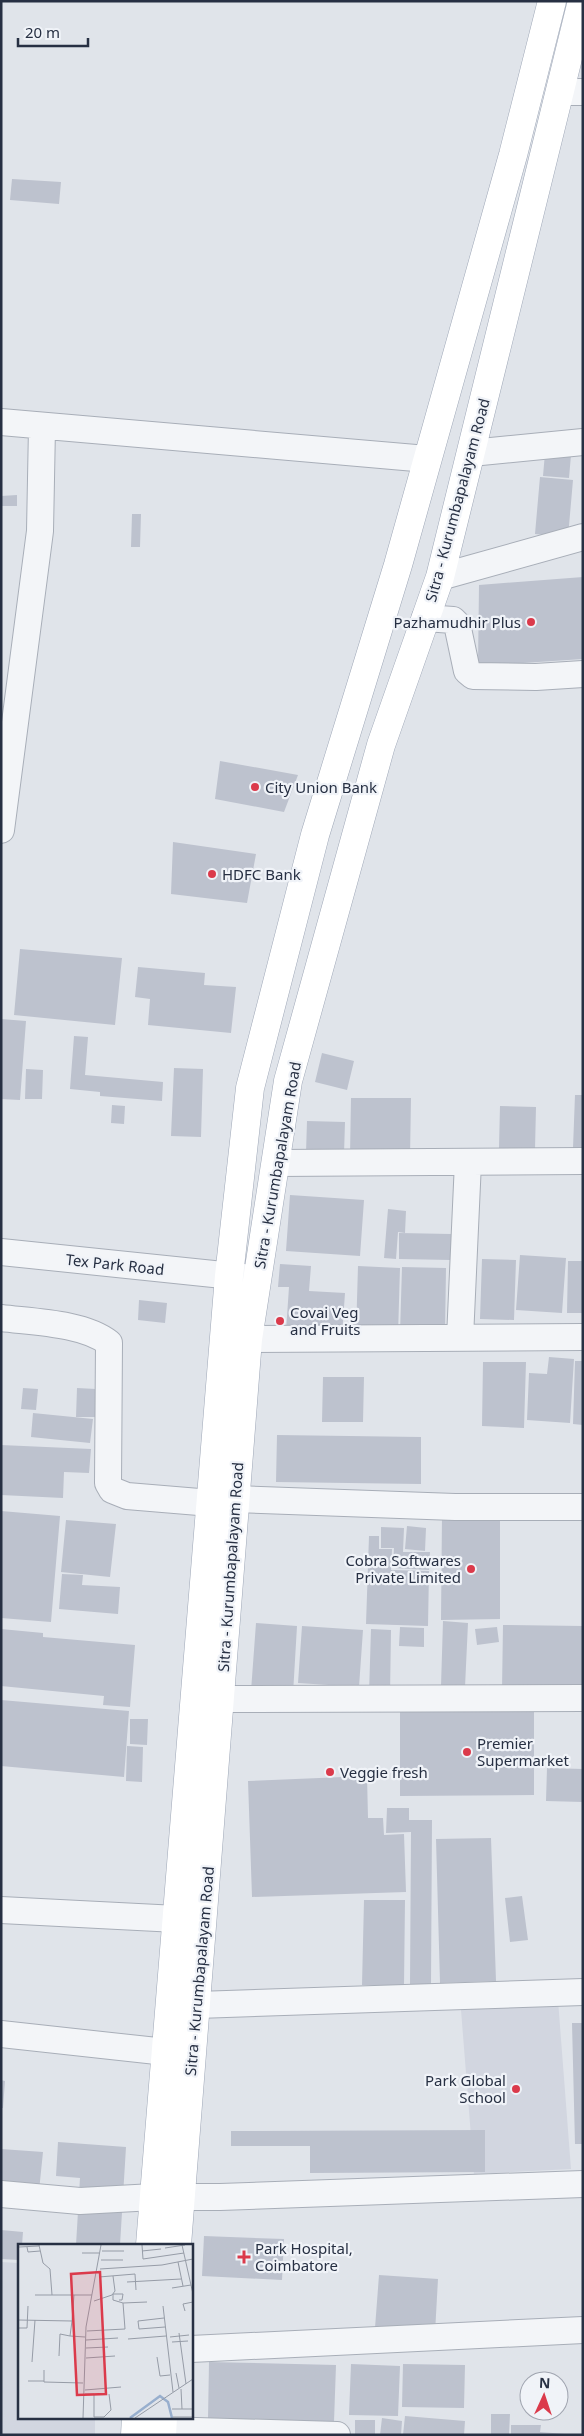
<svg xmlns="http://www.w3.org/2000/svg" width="584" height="2436" viewBox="0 0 584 2436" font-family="'Noto Sans',sans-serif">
<rect width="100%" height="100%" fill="#e0e4ea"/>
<path fill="#d2d6e0" d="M 558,2000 L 571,2169 L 474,2174 L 461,2010 Z
M 1,2262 L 19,2263 L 19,2417 L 95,2417 L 95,2435 L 1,2435 Z"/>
<path fill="#bdc2ce" d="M 12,179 L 61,182 L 59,204 L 10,200 Z
M 545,453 L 571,455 L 569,478 L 543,476 Z
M 540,477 L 573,480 L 568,537 L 535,534 Z
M 17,495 L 17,506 L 1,506 L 1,496 Z
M 132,514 L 141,514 L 140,547 L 131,547 Z
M 583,577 L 583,659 L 478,666 L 479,585 Z
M 220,761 L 298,775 L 284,812 L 215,799 Z
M 173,842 L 256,854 L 247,903 L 171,894 Z
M 20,949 L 122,958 L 115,1025 L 14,1015 Z
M 138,967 L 205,973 L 204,985 L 236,987 L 231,1033 L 148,1025 L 150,999 L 135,997 Z
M 1,1019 L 26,1021 L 20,1100 L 1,1099 Z
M 74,1036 L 88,1037 L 85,1075 L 163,1082 L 162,1101 L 100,1096 L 100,1092 L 70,1089 Z
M 322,1053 L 354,1061 L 347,1090 L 315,1082 Z
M 174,1068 L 203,1069 L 201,1137 L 171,1136 Z
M 26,1069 L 43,1070 L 42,1099 L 25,1099 Z
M 575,1095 L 583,1095 L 583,1148 L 573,1148 Z
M 351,1098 L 411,1098 L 410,1157 L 350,1156 Z
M 112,1105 L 125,1106 L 124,1124 L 111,1123 Z
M 500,1106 L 536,1107 L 535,1149 L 499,1148 Z
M 307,1121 L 345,1122 L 344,1154 L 306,1153 Z
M 290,1195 L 364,1200 L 360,1256 L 286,1251 Z
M 388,1209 L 406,1211 L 405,1233 L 398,1232 L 396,1259 L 384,1258 Z
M 399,1233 L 451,1234 L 451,1260 L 399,1259 Z
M 520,1255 L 566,1258 L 562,1313 L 516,1310 Z
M 482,1259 L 516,1260 L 514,1320 L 480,1319 Z
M 568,1261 L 583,1261 L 583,1313 L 567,1313 Z
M 280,1264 L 311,1266 L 309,1291 L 345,1293 L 342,1335 L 286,1331 L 289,1287 L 278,1287 Z
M 358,1266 L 400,1268 L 398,1335 L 356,1334 Z
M 402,1267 L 446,1268 L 445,1334 L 400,1333 Z
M 139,1300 L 167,1303 L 165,1323 L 138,1320 Z
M 549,1357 L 574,1359 L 570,1423 L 527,1420 L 529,1373 L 547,1374 Z
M 575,1361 L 583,1361 L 583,1425 L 573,1424 Z
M 483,1362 L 526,1362 L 524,1428 L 482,1426 Z
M 323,1377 L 364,1377 L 363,1422 L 322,1422 Z
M 23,1388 L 38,1389 L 36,1410 L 21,1409 Z
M 77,1388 L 96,1389 L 96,1417 L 76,1417 Z
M 33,1413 L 93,1419 L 90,1443 L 31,1437 Z
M 277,1435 L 421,1437 L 421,1484 L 276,1482 Z
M 1,1445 L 91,1449 L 89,1473 L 64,1472 L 63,1498 L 1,1495 Z
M 1,1511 L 60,1516 L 51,1622 L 1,1618 Z
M 442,1515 L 500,1518 L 500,1619 L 441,1620 Z
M 66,1520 L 116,1524 L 110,1577 L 61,1572 Z
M 407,1526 L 426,1528 L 425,1551 L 405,1549 Z
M 381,1527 L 404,1528 L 403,1552 L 430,1552 L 429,1570 L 393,1568 L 394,1548 L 381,1548 Z
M 369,1536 L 379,1536 L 379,1549 L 392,1549 L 391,1570 L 429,1571 L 428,1626 L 366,1624 Z
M 62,1574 L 83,1575 L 82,1585 L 120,1587 L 118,1614 L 59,1609 Z
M 443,1621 L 468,1623 L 465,1687 L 441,1686 Z
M 256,1623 L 297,1626 L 293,1694 L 251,1691 Z
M 503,1625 L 583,1626 L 583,1692 L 502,1690 Z
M 302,1626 L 363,1630 L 359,1687 L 298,1683 Z
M 400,1627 L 424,1628 L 424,1647 L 399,1646 Z
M 497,1627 L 499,1642 L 477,1645 L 475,1629 Z
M 1,1629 L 43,1633 L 43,1637 L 135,1645 L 130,1707 L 103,1705 L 104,1696 L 1,1686 Z
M 371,1629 L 391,1630 L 390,1695 L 369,1694 Z
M 1,1700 L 129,1711 L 124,1777 L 1,1766 Z
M 400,1708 L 534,1708 L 534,1795 L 400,1796 Z
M 130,1719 L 148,1719 L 147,1745 L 130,1744 Z
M 127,1746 L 143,1747 L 142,1782 L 126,1781 Z
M 547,1768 L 583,1769 L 583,1802 L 546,1801 Z
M 367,1776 L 368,1818 L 383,1818 L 384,1835 L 404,1834 L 406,1892 L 252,1897 L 248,1781 Z
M 387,1808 L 409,1808 L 409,1820 L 432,1820 L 431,1985 L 410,1985 L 411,1832 L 386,1833 Z
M 491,1838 L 496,1981 L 440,1983 L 436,1839 Z
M 522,1896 L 528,1940 L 510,1942 L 505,1898 Z
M 364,1900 L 405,1900 L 404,1986 L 362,1985 Z
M 572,2023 L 583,2023 L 583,2144 L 575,2144 Z
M 1,2080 L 5,2081 L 3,2108 L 1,2108 Z
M 485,2130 L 485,2172 L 310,2173 L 310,2146 L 231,2146 L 231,2131 Z
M 58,2142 L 126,2147 L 120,2245 L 76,2245 L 80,2178 L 56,2176 Z
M 1,2149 L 43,2152 L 39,2191 L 1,2187 Z
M 1,2230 L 23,2232 L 22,2245 L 19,2245 L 19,2260 L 1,2259 Z
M 204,2236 L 284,2239 L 282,2280 L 202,2276 Z
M 379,2275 L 438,2279 L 435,2333 L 375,2328 Z
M 209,2362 L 336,2365 L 334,2422 L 208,2419 Z
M 351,2364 L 400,2366 L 398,2416 L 349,2415 Z
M 403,2364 L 465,2365 L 464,2408 L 402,2407 Z
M 491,2414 L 510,2414 L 509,2435 L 491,2435 Z
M 405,2416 L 465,2421 L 464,2435 L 403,2435 Z
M 382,2418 L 402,2421 L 401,2435 L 380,2435 Z
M 355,2420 L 375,2420 L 375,2435 L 355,2435 Z
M 511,2425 L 541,2425 L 540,2432 L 577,2435 L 511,2435 Z"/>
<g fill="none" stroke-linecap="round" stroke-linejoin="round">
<g stroke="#a8aeb8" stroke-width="28">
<path id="minor" d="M 561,92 L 583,92
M 1,422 L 427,459
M 471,453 L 583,442
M 440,577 L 583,537
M 425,618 L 453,620 L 457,624 L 467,671 L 473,676 L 536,677 L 583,674
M 1,830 L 40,531 L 42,427
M 276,1163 L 583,1161
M 1,1252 L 252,1278
M 1,1318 C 33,1322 84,1323 109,1343 L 108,1483 L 112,1490 L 127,1496 L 211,1503
M 460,1338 L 468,1162
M 248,1339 L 583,1337
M 235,1499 L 455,1507 L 583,1507
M 220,1699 L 583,1698
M 1,1910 L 177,1919
M 197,2005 L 583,1992
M 1,2034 L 166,2052
M 1,2194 L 80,2201 L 154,2197 L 220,2197 L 583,2184
M 191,2349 L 583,2330
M 162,2430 L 337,2435"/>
</g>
<g stroke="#9ea7b7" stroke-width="29">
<path id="major" d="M 150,2245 L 229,1276 L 250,1088 L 315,835 L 398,565 L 513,155 L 552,1
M 177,2245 L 248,1339 L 288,1081 L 381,745 L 440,577 L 582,1
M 135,2435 L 136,2417
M 162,2435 L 163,2417"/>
</g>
<use href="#minor" stroke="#f3f5f8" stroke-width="26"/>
<use href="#major" stroke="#fff" stroke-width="28"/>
</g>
<g fill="#db3a4b" stroke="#f0f3f8" stroke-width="2">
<circle cx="531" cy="622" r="5"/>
<circle cx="255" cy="787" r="5"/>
<circle cx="212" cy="874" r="5"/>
<circle cx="280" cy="1321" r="5"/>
<circle cx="471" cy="1569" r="5"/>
<circle cx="467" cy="1752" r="5"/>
<circle cx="330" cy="1772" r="5"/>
<circle cx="516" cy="2089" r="5"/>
<path d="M241.5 2249.5h5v5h5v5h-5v5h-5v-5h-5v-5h5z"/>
</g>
<g text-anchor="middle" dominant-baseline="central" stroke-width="4.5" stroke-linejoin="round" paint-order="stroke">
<g font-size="15" fill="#273043" stroke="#f0f3f8">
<text transform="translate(457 500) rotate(-75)">Sitra - Kurumbapalayam Road</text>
<text transform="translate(277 1165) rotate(-80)">Sitra - Kurumbapalayam Road</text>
<text transform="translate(115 1264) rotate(6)">Tex Park Road</text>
<text transform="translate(230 1567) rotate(-86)">Sitra - Kurumbapalayam Road</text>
<text transform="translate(199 1971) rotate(-85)">Sitra - Kurumbapalayam Road</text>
</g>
<g font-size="15" fill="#273043" stroke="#f0f3f8" text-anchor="start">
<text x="521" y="622" text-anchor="end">Pazhamudhir Plus</text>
<text x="265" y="787">City Union Bank</text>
<text x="222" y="874">HDFC Bank</text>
<text x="290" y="1312">Covai Veg<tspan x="290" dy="17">and Fruits</tspan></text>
<text x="461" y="1560" text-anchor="end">Cobra Softwares<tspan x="461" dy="17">Private Limited</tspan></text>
<text x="477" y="1743">Premier<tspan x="477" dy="17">Supermarket</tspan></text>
<text x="340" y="1772">Veggie fresh</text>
<text x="506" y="2080" text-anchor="end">Park Global<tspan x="506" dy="17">School</tspan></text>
<text x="255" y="2248">Park Hospital,<tspan x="255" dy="17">Coimbatore</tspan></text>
</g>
</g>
<g transform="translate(18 2244)">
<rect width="175" height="175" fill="#e0e4ea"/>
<path fill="none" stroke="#98afce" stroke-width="2.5" d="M 112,174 L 142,152 L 150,158 L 154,174"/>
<path fill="none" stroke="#969ca7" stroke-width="1" d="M 21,1 L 25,19 L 32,25 L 34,51M 124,1 L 125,15 L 166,9M 164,1 L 175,50M 1,3 L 21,2M 9,3 L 10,8 L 22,7M 147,4 L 167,1M 84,7 L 106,7M 124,7 L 143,5M 64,9 L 81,9M 83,16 L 105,16M 160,18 L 165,42M 82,25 L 144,21 L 175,15M 81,33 L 117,30 L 118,46M 109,38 L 163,35M 154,44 L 173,41M 17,51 L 74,51M 101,56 L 104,56 L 105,50 L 95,50 L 95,56 L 105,59M 76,57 L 94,51 L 97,47 L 95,32M 145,62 L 155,148M 167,67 L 165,60 L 175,58M 146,74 L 120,77 L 121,85 L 147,83M 0,76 L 54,77 L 52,92 L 67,93M 54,77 L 56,51M 0,84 L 9,84 L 10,62M 69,87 L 107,85 L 105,59 L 129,58M 161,89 L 168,140M 152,93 L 171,91M 110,95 L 148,92M 68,96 L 100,94M 154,98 L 170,97M 68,104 L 90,103M 41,112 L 42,90 L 52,92M 139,113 L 142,132 L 152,131M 68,114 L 97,112M 14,118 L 17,76M 26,126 L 26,138 L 65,139M 158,129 L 161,144M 10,137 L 26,137M 163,145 L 164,165M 67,146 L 103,143M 67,150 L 76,150 L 76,173M 154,165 L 175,165M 76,173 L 86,173 L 93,166 L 91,150M 155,173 L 175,173M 65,174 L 68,83 L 83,1M 117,174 L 175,135"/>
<path fill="#db3a4b" fill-opacity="0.15" stroke="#db3a4b" stroke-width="2.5" d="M 82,28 L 88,150 L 59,151 L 53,30 Z"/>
<rect width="175" height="175" fill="none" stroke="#273043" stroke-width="2.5"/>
</g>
<rect width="584" height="2436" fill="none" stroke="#273043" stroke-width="5"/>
<g transform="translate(544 2396) rotate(3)"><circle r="24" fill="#f0f3f8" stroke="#a0a5b0"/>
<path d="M0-4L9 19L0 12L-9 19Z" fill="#db3a4b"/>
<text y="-8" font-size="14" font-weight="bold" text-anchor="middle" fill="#273043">N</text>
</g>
<path d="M18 38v8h70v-8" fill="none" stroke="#273043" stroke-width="2.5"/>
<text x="25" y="38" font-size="15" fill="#273043" stroke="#f0f3f8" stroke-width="4" paint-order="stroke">20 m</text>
</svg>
